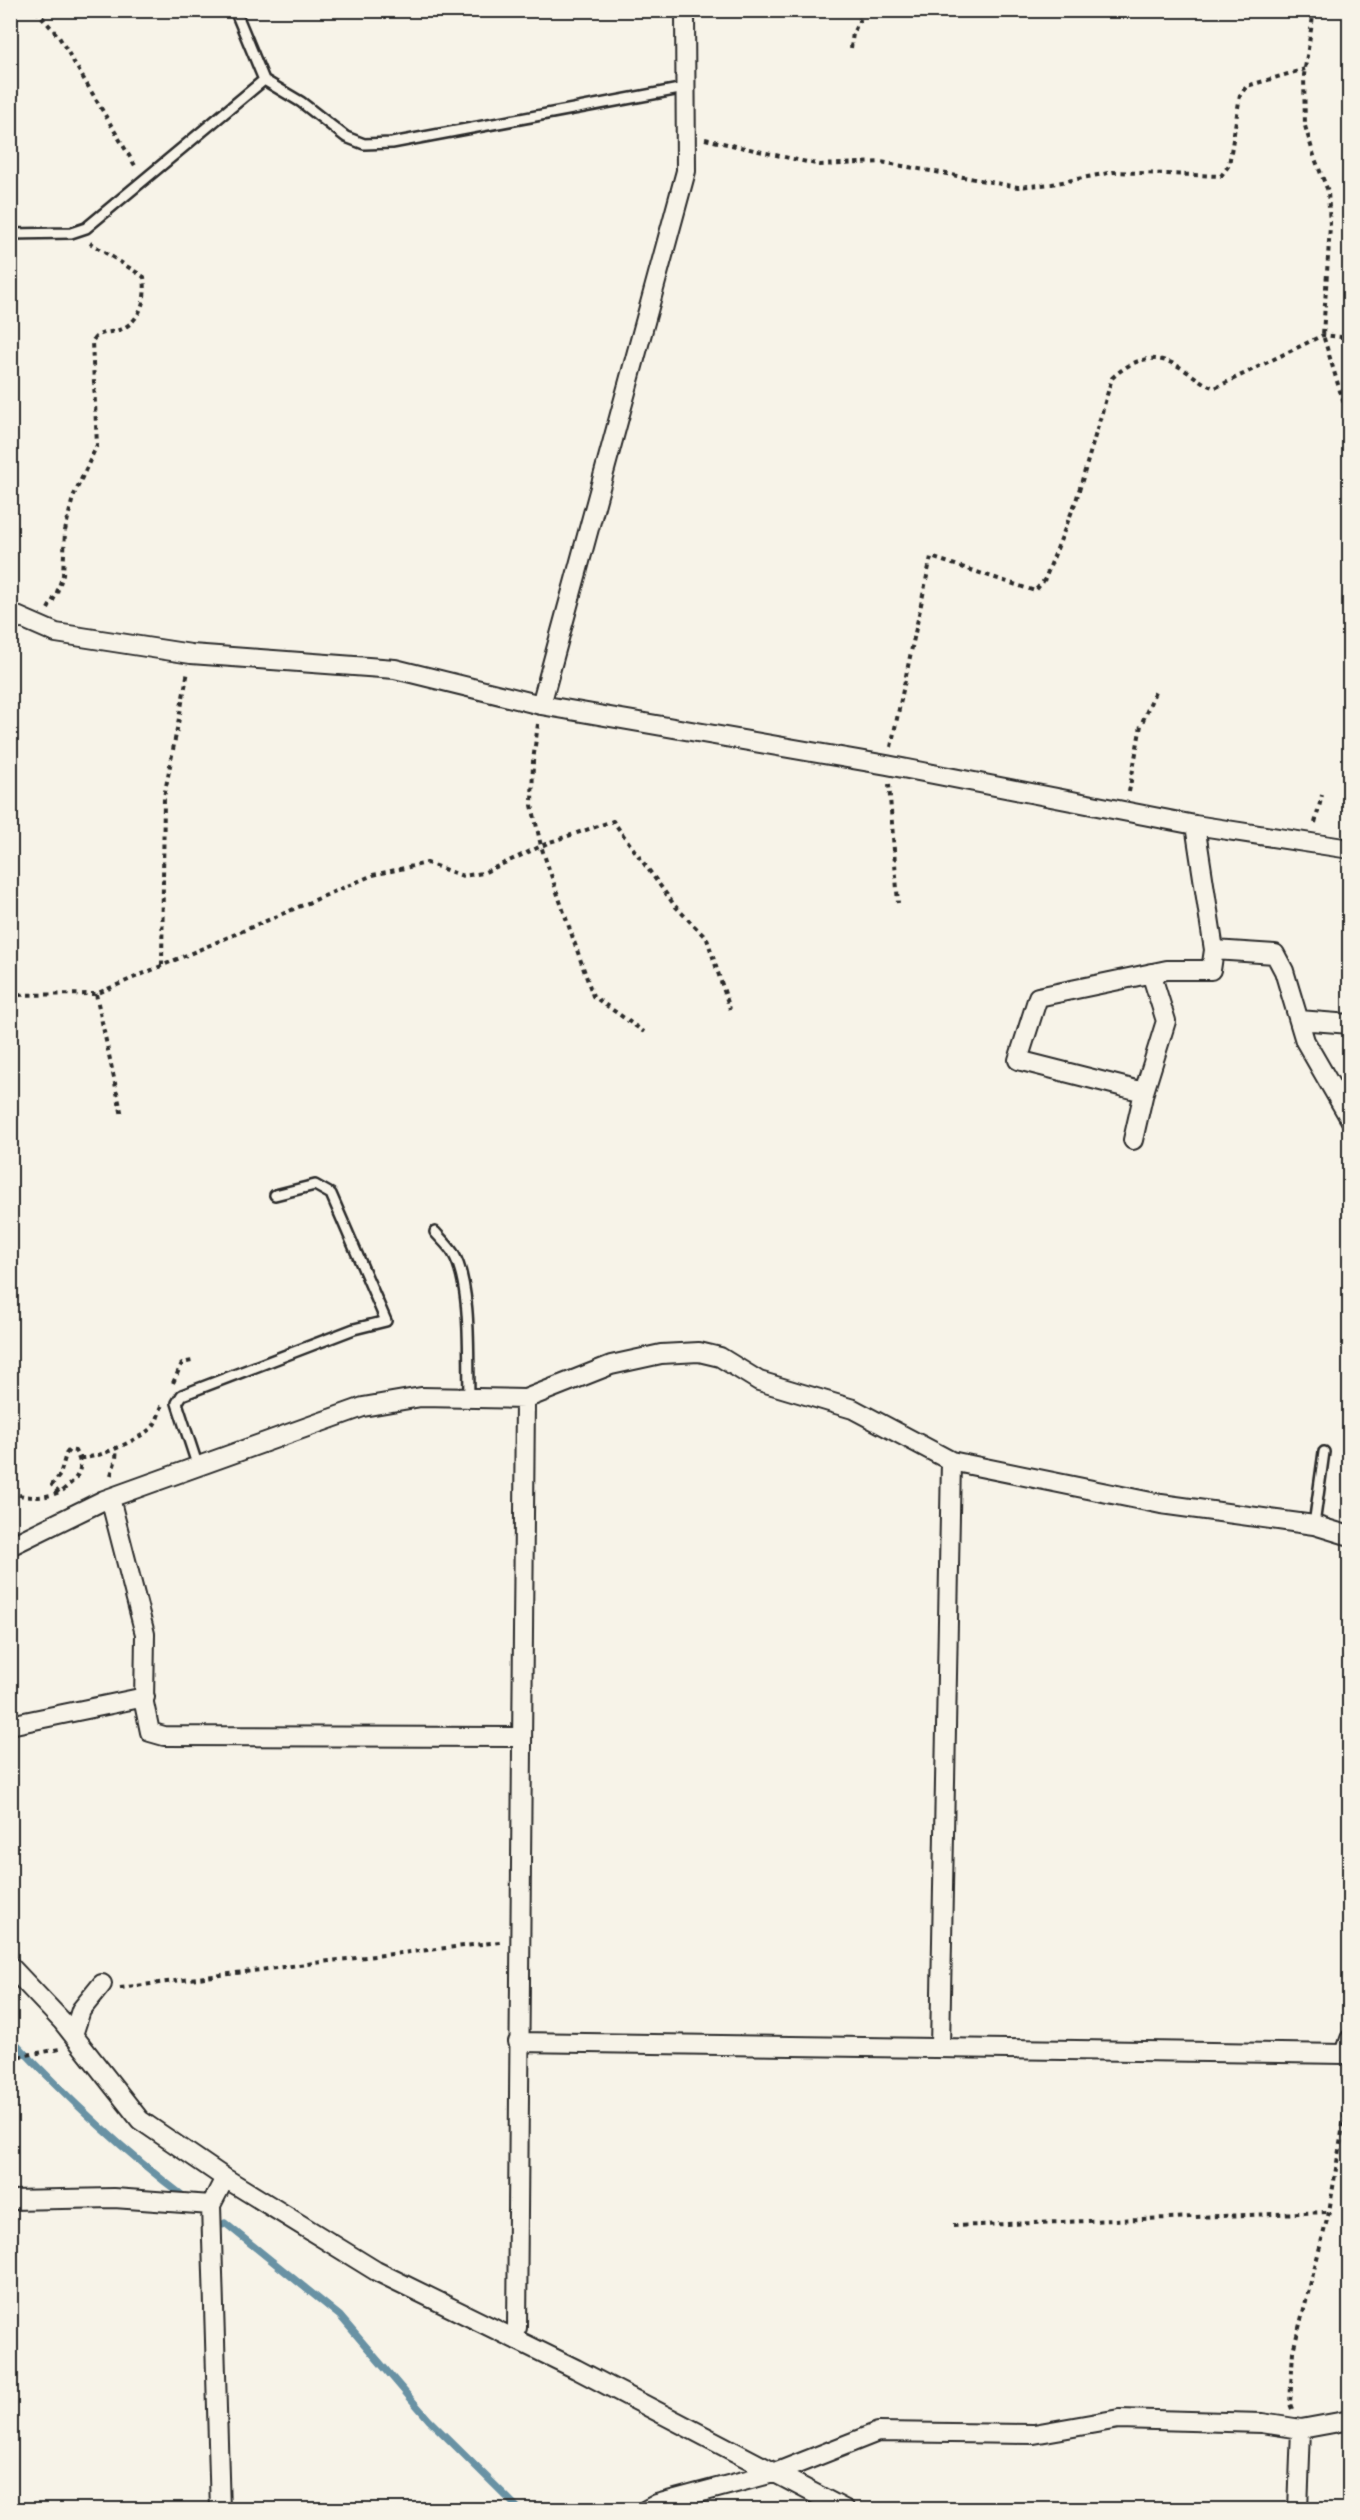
<svg xmlns="http://www.w3.org/2000/svg" width="1360" height="2520" viewBox="0 0 1360 2520" font-family="'Architects Daughter',sans-serif">
<rect width="100%" height="100%" fill="#f7f3e8"/>
<filter id="ink" filterUnits="userSpaceOnUse"><feTurbulence type="fractalNoise" baseFrequency=".0167" numOctaves="2"/><feDisplacementMap in="SourceGraphic" scale="12" xChannelSelector="R" yChannelSelector="G"/><feConvolveMatrix kernelMatrix="1 2 1 2 8 2 1 2 1" color-interpolation-filters="sRGB"/></filter>
<g filter="url(#ink)">
<g fill="none" stroke-linecap="round" stroke-linejoin="round">
<path stroke="#6992a4" stroke-width="7" d="M 10,2037 C 64,2095 122,2150 186,2198
M 214,2219 L 223,2225 L 225,2223 L 340,2316 L 429,2420 L 520,2510"/>
<g stroke="#2b2b2b" stroke-width="14">
<path id="lane" d="M 235,10 L 264,80 L 301,102 L 346,137 L 364,144 L 392,143 L 685,88
M 10,234 L 71,233 L 86,228 L 264,80
M 435,1232 C 441,1239 448,1245 453,1253 C 472,1284 468,1362 469,1399
M 198,1467 L 177,1403 L 182,1395 L 354,1329 L 386,1321 L 331,1194 L 315,1185 L 275,1195
M 1314,1525 L 1324,1452"/>
</g>
<g stroke="#2b2b2b" stroke-width="22">
<path id="street" d="M 10,613 L 56,633 L 191,654 L 395,669 L 541,705 L 887,765 L 1195,825 L 1350,849
M 541,705 L 686,171 L 685,10
M 1195,825 L 1214,950 L 1275,954 L 1284,971 L 1305,1041 L 1350,1119
M 1299,1020 L 1350,1024
M 1144,1092 L 1018,1060 L 1038,997 L 1167,970 L 1211,970 L 1214,950
M 1133,1140 L 1144,1092 L 1166,1021 L 1151,973
M 110,1498 L 145,1634 L 144,1703 L 150,1732 L 164,1736 L 521,1737
M 10,1546 L 104,1500 L 363,1407 L 421,1397 L 525,1399 L 611,1365 L 661,1354 L 699,1352 L 720,1357 L 759,1381 L 853,1409 L 951,1461 L 1161,1504 L 1314,1525 L 1350,1536
M 10,1725 L 145,1697
M 10,1966 L 62,2021 L 140,2120 L 225,2178 L 376,2271 L 576,2369 L 846,2510
M 73,2035 L 81,2010 L 102,1984
M 518,2042 L 1345,2054 L 1350,2039
M 940,2048 L 951,1461
M 10,2200 L 114,2198 L 211,2205
M 517,2328 L 525,1399
M 220,2510 L 211,2205 L 225,2178
M 646,2510 L 657,2504 L 777,2472 L 878,2432 L 1034,2434 L 1119,2419 L 1262,2423 L 1301,2429 L 1350,2420
M 1298,2510 L 1301,2429"/>
</g>
<path stroke="#2b2b2b" stroke-width="4" stroke-dasharray="4.5 4.5" stroke-linecap="butt" d="M 36,10 L 59,37 L 137,169
M 1314,10 L 1304,75 L 1305,126 L 1315,159 L 1328,191 L 1330,226 L 1323,335 L 1350,424
M 851,48 L 853,33 L 865,10
M 705,139 L 820,165 L 881,162 L 1018,187 L 1052,184 L 1113,172 L 1221,176 L 1229,165 L 1240,95 L 1247,86 L 1305,69
M 48,609 L 56,595 L 63,575 L 65,531 L 73,497 L 97,445 L 92,342 C 97,332 107,333 116,331 C 141,324 147,298 144,277 L 90,243
M 538,724 L 533,761 L 532,805 L 541,846 L 593,996 L 644,1032
M 891,747 L 931,557 L 1035,591 L 1045,579 L 1076,501 L 1112,378 C 1136,356 1158,352 1186,371 C 1197,378 1203,384 1215,388 L 1323,335 L 1350,338
M 889,784 L 898,903
M 1129,792 L 1141,725 L 1155,692
M 1315,823 L 1322,795
M 162,965 L 164,797 L 188,671
M 96,994 L 122,1116
M 10,995 L 96,994 L 373,875 L 427,863 L 463,876 L 483,873 L 550,842 L 613,821 L 675,906 L 707,939 L 730,1009
M 173,1383 L 182,1363 L 192,1361
M 80,1458 C 97,1459 139,1440 152,1427 C 157,1423 159,1412 162,1406
M 111,1475 L 116,1459 L 117,1446
M 10,1492 C 29,1499 43,1499 62,1491 C 76,1479 87,1470 75,1451 L 69,1450 L 66,1454 L 60,1475 L 52,1485 L 59,1493
M 120,1988 L 330,1961 L 500,1942
M 10,2058 L 60,2049
M 953,2226 L 1329,2212
M 1292,2409 L 1290,2404 L 1293,2351 L 1329,2212 L 1350,2082"/>
<use href="#lane" stroke="#f7f3e8" stroke-width="9"/>
<use href="#street" stroke="#f7f3e8" stroke-width="18"/>
</g>
</g>
<rect width="1360" height="2520" fill="none" stroke="#f7f3e8" stroke-width="36"/>
<rect x="18" y="18" width="1324" height="2484" fill="none" stroke="#2b2b2b" stroke-width="2" filter="url(#ink)"/>
</svg>
